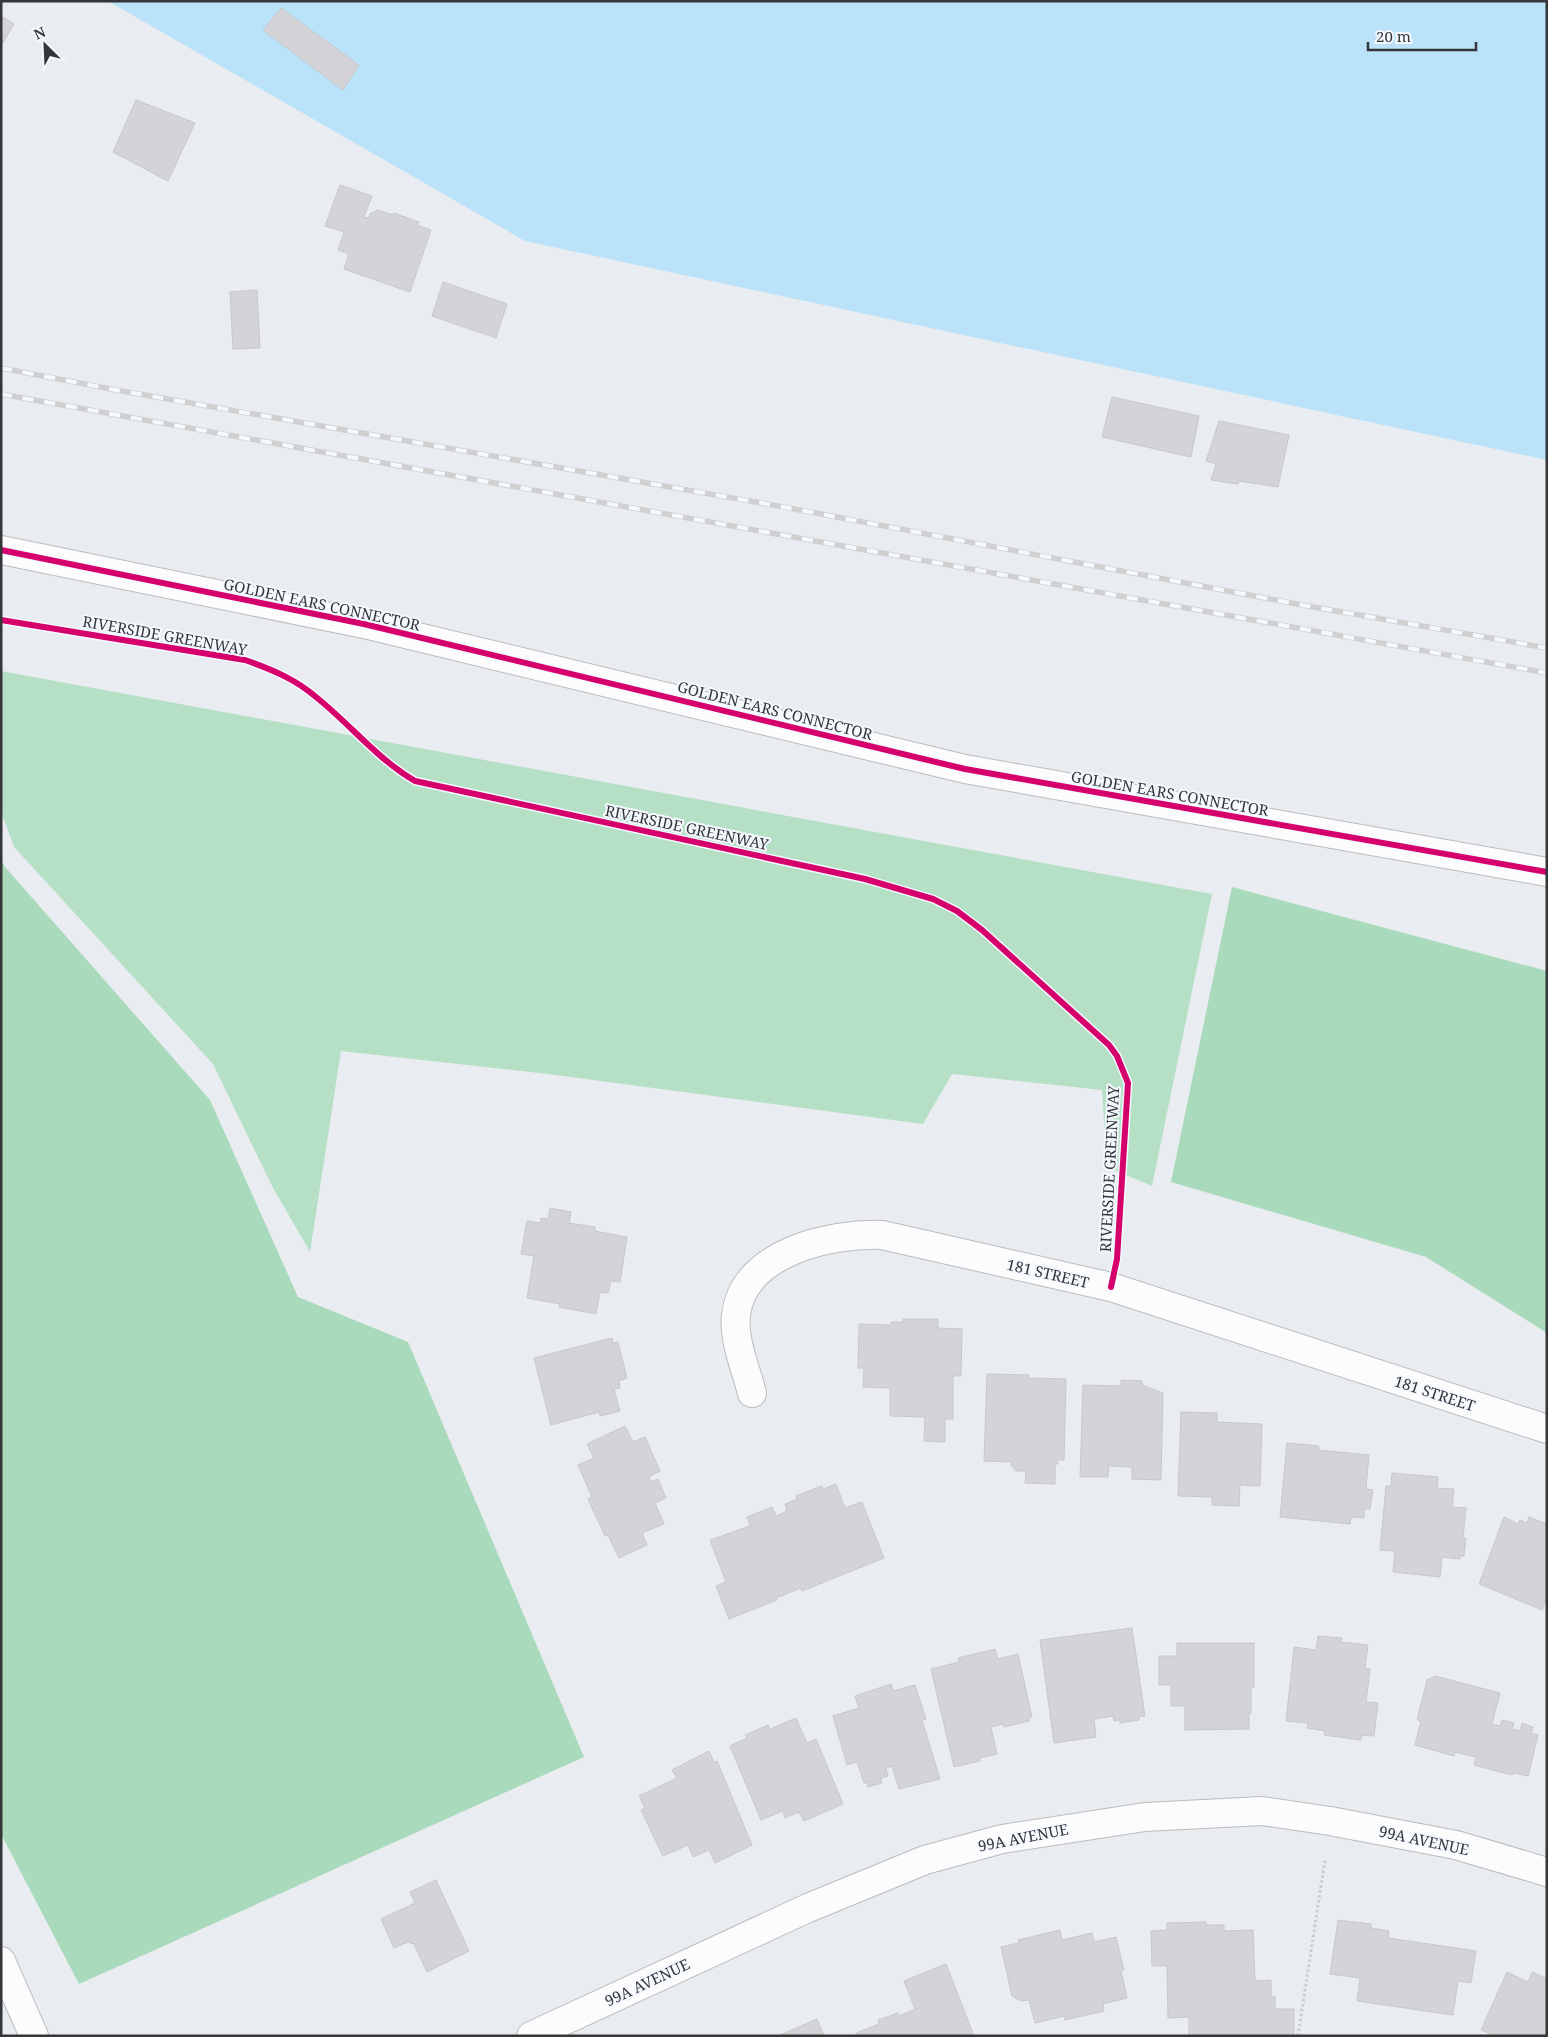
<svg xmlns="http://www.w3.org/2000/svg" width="1548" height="2037" viewBox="0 0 1548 2037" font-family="'Noto Serif',serif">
<rect width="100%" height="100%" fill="#e9ecf0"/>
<path fill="#b6e0c6" d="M 1,671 L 1212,894 L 1152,1186 L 1107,1167 L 1102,1090 L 952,1074 L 923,1124 L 548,1074 L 341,1051 L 310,1252 L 272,1186 L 213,1064 L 14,847 L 1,811 Z"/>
<path fill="#a9dabc" d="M 1,859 L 5,867 L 210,1100 L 298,1297 L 408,1342 L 584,1757 L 79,1984 L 1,1834 Z
M 1232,887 L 1547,971 L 1547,1333 L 1426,1257 L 1171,1182 Z"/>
<path fill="#bae2f9" d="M 108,1 L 1547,1 L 1547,460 L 525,241 Z"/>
<path fill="#d4d4d8" stroke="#c7c8cb" d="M 281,8 L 359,65 L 343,90 L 263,30 Z
M 1,16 L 14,24 L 1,46 Z
M 136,100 L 195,123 L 168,181 L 113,152 Z
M 340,185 L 372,196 L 364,217 L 369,218 L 370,214 L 378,210 L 393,215 L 394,213 L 419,222 L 417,225 L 431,230 L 410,292 L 344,269 L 349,254 L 338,250 L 344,232 L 325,226 Z
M 443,282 L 507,304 L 496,338 L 432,316 Z
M 257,290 L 260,348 L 233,349 L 230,292 Z
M 1112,397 L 1199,416 L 1191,457 L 1102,437 Z
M 1219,421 L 1289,435 L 1278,487 L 1239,481 L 1238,484 L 1211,480 L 1216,464 L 1206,461 Z
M 550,1208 L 571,1212 L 569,1223 L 595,1227 L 595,1231 L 627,1237 L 620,1282 L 611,1281 L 608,1293 L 600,1292 L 596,1314 L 559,1307 L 560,1304 L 527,1298 L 534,1256 L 521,1254 L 527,1221 L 541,1223 L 541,1218 L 548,1219 Z
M 903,1319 L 938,1319 L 938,1328 L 962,1329 L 961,1376 L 953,1376 L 953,1419 L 945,1419 L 945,1442 L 924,1441 L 925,1417 L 890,1416 L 890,1388 L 863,1387 L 864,1368 L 858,1368 L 859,1324 L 891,1325 L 891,1322 L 903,1322 Z
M 612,1338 L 613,1343 L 618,1342 L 627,1378 L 619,1381 L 620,1388 L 614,1389 L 620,1411 L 600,1416 L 599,1412 L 551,1425 L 534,1358 Z
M 987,1374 L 1029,1375 L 1029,1378 L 1066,1379 L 1064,1460 L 1058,1460 L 1058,1464 L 1055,1464 L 1055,1484 L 1025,1483 L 1026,1471 L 1016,1471 L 1011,1465 L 1011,1462 L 984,1461 Z
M 1121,1380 L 1142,1381 L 1142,1385 L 1163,1393 L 1161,1480 L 1132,1479 L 1132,1467 L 1109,1466 L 1108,1477 L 1080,1477 L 1083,1385 L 1121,1386 Z
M 1181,1412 L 1217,1413 L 1217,1422 L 1262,1424 L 1260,1486 L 1240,1485 L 1239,1506 L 1212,1505 L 1212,1497 L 1178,1496 Z
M 625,1426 L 633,1442 L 645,1437 L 660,1471 L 649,1477 L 651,1482 L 658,1479 L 666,1498 L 655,1503 L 664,1524 L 642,1533 L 647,1545 L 619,1558 L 608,1535 L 605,1536 L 588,1499 L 592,1497 L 578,1465 L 594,1458 L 587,1444 Z
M 1287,1443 L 1319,1446 L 1318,1450 L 1369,1455 L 1366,1489 L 1373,1490 L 1370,1509 L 1364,1509 L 1364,1518 L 1351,1517 L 1350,1524 L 1280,1517 Z
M 1392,1473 L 1438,1477 L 1437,1488 L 1454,1489 L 1452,1507 L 1466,1508 L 1463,1538 L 1466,1538 L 1464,1556 L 1460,1556 L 1460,1559 L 1442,1557 L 1440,1577 L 1393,1572 L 1395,1551 L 1380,1550 L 1386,1486 L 1391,1486 Z
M 836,1484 L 845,1508 L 862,1502 L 884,1558 L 802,1591 L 801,1588 L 776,1598 L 777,1600 L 729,1619 L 716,1586 L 726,1582 L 710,1540 L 750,1526 L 747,1517 L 772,1507 L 776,1516 L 787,1511 L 785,1504 L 797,1499 L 796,1496 L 822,1486 L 823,1489 Z
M 1504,1517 L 1518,1524 L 1520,1520 L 1527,1523 L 1529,1517 L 1547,1524 L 1547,1603 L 1545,1602 L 1542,1610 L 1479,1584 Z
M 1132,1628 L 1145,1716 L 1139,1717 L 1139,1720 L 1120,1723 L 1120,1720 L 1114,1721 L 1113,1716 L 1094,1719 L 1096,1737 L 1054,1743 L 1040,1640 Z
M 1318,1636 L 1342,1638 L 1341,1642 L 1368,1645 L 1365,1668 L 1370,1669 L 1366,1702 L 1378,1703 L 1374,1736 L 1362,1735 L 1361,1740 L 1324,1735 L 1325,1731 L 1307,1728 L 1308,1723 L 1286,1721 L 1294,1647 L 1316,1650 Z
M 1177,1643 L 1254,1643 L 1254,1687 L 1251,1687 L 1251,1713 L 1249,1713 L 1249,1729 L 1185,1730 L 1185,1706 L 1171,1706 L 1171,1685 L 1159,1685 L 1159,1656 L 1177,1656 Z
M 995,1649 L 998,1659 L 1018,1654 L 1032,1717 L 1029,1718 L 1029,1721 L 1004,1727 L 1003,1724 L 991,1727 L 997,1754 L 979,1758 L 980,1761 L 954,1767 L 931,1669 L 959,1662 L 958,1658 Z
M 1435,1676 L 1500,1693 L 1492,1724 L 1500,1726 L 1502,1720 L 1514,1723 L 1512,1729 L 1520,1731 L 1522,1723 L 1533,1727 L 1531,1733 L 1538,1735 L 1528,1776 L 1513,1773 L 1512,1775 L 1474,1765 L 1476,1757 L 1455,1752 L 1454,1756 L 1415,1745 L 1421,1721 L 1417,1720 L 1427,1680 Z
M 891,1684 L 893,1691 L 915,1685 L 926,1719 L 922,1720 L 940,1779 L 899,1789 L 892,1766 L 886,1768 L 888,1776 L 881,1778 L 882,1783 L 868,1787 L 867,1782 L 864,1783 L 857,1762 L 847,1765 L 833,1716 L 859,1708 L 855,1696 Z
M 796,1718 L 807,1743 L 816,1739 L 843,1804 L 804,1821 L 799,1812 L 785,1818 L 783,1811 L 761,1820 L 730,1746 L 747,1738 L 745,1735 L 768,1725 L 770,1729 Z
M 709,1751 L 714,1762 L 717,1761 L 752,1845 L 715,1863 L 709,1850 L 693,1857 L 688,1845 L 663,1856 L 641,1810 L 645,1808 L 639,1796 L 677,1778 L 672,1770 Z
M 436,1880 L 469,1951 L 427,1972 L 414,1944 L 408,1942 L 394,1948 L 381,1919 L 415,1903 L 410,1892 Z
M 1338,1920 L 1371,1924 L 1371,1928 L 1389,1931 L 1388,1938 L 1476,1951 L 1471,1983 L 1458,1981 L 1453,2015 L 1357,2001 L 1360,1978 L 1330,1974 Z
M 1206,1922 L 1206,1925 L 1224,1925 L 1224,1931 L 1253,1930 L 1255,1981 L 1271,1980 L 1271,1997 L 1275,1996 L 1275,2009 L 1294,2009 L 1294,2034 L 1274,2034 L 1274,2036 L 1189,2036 L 1189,2017 L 1168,2018 L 1167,1966 L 1152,1966 L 1151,1931 L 1167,1930 L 1167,1923 Z
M 1060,1930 L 1062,1940 L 1092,1933 L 1094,1942 L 1116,1937 L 1124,1970 L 1121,1971 L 1127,1998 L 1103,2004 L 1104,2011 L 1065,2020 L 1064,2016 L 1035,2023 L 1029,2000 L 1021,2001 L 1012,1996 L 1001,1947 L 1019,1943 L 1018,1940 Z
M 946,1964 L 974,2036 L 857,2036 L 856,2033 L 879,2024 L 878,2020 L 898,2013 L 899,2016 L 915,2009 L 904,1981 Z
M 1507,1972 L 1528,1982 L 1532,1972 L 1547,1979 L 1547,2036 L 1496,2036 L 1481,2030 Z
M 817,2019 L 824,2036 L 780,2036 L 780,2035 Z"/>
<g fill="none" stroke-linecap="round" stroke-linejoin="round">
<g stroke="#babcbf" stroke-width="30">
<path id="street" d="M 752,1393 C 746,1369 733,1340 736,1315 C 743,1252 831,1233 882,1235 L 1111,1287 L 1547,1429
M 1,1961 L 34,2036
M 531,2036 L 808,1908 L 925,1860 L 1002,1839 L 1145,1817 L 1262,1811 L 1330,1821 L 1456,1845 L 1547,1872"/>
</g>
<g stroke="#babcbf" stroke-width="30">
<path id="primary" d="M 1,550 L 364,624 L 965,769 L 1547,872"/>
</g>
<path stroke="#cbccce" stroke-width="3" stroke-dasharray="2.5 2.5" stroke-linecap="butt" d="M 1298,2036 L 1325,1860"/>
<use href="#street" stroke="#fcfcfd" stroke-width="28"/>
<use href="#primary" stroke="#fcfcfd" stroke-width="28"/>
<g stroke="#d0d0d1" stroke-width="5.5">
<path id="rail" d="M 1,368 L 116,390 L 773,505 L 1302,605 L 1547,648
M 1,394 L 1547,673"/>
</g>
<use href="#rail" stroke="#f4f9ff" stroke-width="4" stroke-dasharray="11" stroke-linecap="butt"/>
<g stroke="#f4f9ff" stroke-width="9">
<path id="cycleway" d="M 1,550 L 364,624 L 965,769 L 1547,872
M 1,620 L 245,660 C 271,669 295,679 316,697 C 350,724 377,759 415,781 L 865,879 L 933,899 L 957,911 L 982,930 L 1109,1045 L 1117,1056 L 1128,1083 L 1117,1259 L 1111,1287"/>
</g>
<use href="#cycleway" stroke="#d6006c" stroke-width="6"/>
</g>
<g text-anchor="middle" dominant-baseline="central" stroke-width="4" stroke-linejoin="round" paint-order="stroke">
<g font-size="15" fill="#343639" stroke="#f4f9ff">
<text transform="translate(322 604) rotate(12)">GOLDEN EARS CONNECTOR</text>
<text transform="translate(165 635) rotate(10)">RIVERSIDE GREENWAY</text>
<text transform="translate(775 710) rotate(14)">GOLDEN EARS CONNECTOR</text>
<text transform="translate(1170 793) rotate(10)">GOLDEN EARS CONNECTOR</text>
<text transform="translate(687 827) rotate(12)">RIVERSIDE GREENWAY</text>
<text transform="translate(1109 1169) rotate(-87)">RIVERSIDE GREENWAY</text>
<text transform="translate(1048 1273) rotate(13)">181 STREET</text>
<text transform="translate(1435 1393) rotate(18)">181 STREET</text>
<text transform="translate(1023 1837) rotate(-11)">99A AVENUE</text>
<text transform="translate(1424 1840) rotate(12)">99A AVENUE</text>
<text transform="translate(647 1982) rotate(-25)">99A AVENUE</text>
</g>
</g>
<rect width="1548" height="2037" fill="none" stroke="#343639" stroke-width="5"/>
<g transform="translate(45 45) rotate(336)" stroke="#f4f9ff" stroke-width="4" paint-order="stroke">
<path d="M0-4L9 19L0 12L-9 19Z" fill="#343639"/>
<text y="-8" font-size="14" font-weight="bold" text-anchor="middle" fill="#343639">N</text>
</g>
<path d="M1368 42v8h108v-8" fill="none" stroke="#343639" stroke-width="2.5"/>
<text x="1376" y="42" font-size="15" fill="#343639" stroke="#f4f9ff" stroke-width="4" paint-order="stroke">20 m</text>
</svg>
